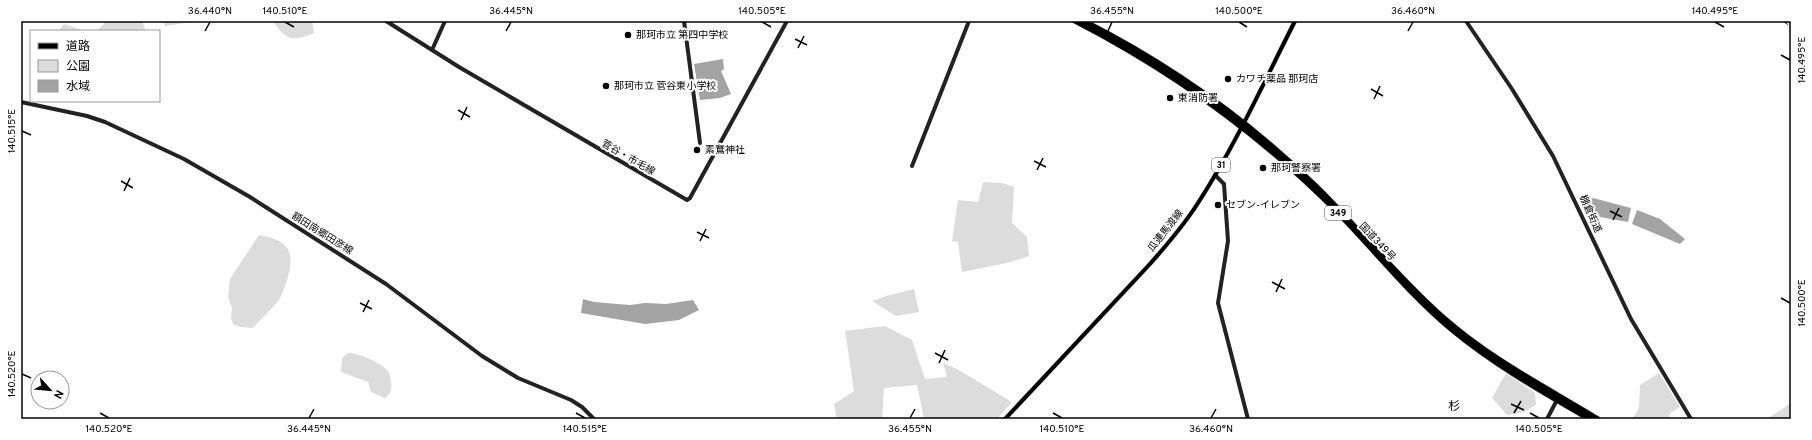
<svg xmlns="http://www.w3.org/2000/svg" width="1812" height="440" viewBox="0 0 1812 440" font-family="Overpass,'Noto Sans JP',sans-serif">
<rect width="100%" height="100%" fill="#fff"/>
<path fill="#dcdcdc" d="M 105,21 L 142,21 L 146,31 L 96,31 L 104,24 Z
M 165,21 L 199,21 L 164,26 Z
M 273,21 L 312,21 L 314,33 C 292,42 286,40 273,21 Z
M 64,24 L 85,31 L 58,31 Z
M 983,182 L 1002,183 L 1014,187 L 1012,223 L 1027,237 L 1029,256 L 1007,263 L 962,272 L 958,242 L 952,241 L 958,200 L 978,202 Z
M 259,235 C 289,240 296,251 287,280 C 284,289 281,299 275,305 C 268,313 260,320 253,328 L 240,327 L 233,324 L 231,318 L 232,308 L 228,297 L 230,279 Z
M 914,289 L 919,312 L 896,316 L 872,301 L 886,296 Z
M 885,326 L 912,340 L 925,379 L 947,377 L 943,363 L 957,369 L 1012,402 L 997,419 L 924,419 L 917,385 L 884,388 L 882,419 L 837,419 L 834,404 L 854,391 L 845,331 Z
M 348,353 C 356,352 382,363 387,370 C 390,373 390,377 391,382 C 392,388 391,394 385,398 L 371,392 L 368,382 L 341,372 L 342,358 Z
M 1506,373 L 1535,393 L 1536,405 L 1524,412 L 1507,415 L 1492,398 Z
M 1659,373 L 1680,407 L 1670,413 L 1669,419 L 1633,419 L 1639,407 L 1640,385 Z
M 1791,403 L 1791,419 L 1767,419 Z"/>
<path fill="#a3a3a3" d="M 723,59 L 724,69 L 721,71 L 731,94 L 720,98 L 700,100 L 694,64 Z
M 1593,198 L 1631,208 L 1628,222 L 1589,215 L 1584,211 L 1587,202 Z
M 1637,210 L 1660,219 L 1685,239 L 1680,244 L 1632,224 Z
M 583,299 L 594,302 L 630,305 L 645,303 L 666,304 L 693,300 L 699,310 L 679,320 L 645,324 L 581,313 Z"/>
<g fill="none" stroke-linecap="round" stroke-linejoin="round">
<g stroke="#dbdbdb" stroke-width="5">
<path id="primary" d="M 1005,419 L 1149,265 C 1166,246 1184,225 1198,203 C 1235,146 1264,82 1295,21"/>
</g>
<g stroke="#dbdbdb" stroke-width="6">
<path id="highway" d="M 1075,21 C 1172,71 1262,136 1339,214 C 1376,252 1410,295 1451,329 C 1493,364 1542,392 1589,419
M 1084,21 C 1169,64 1248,120 1316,186 C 1360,229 1398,278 1444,318 C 1490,359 1546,387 1598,419"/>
</g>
<path stroke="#222" stroke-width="4" d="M 386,21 L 459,67 L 687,200 L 690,198 L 787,21
M 684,21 L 700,143
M 1466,21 L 1512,89 L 1553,156 L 1631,319 L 1691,419
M 1790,21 L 1791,22
M 432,50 L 445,21
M 21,102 L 87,116 L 105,122 L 184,159 L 250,197 L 386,284 L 482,356 L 518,378 L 571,400 L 582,407 L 594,419
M 912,166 L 969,21
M 1215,175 L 1224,184 L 1228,241 L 1218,303 L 1248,419
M 1547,419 L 1558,398"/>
<use href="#primary" stroke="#000" stroke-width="4"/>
<use href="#highway" stroke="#000" stroke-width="5"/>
<path stroke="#000" stroke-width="1" stroke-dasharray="6 2 1 2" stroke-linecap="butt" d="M 1783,21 L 1791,27"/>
</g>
<path fill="none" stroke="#000" stroke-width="1.5" d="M 285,22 L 294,27M 762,22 L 771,27M 1239,22 L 1247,27M 1715,22 L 1724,27M 205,31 L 210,22M 506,31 L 511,22M 1108,31 L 1112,22M 1408,31 L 1413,22M 795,39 L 807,45M 798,48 L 804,36M 1781,55 L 1790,60M 1371,89 L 1383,96M 1374,99 L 1380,86M 458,110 L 470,117M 461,120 L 467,107M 22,131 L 31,135M 1034,161 L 1046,167M 1037,170 L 1043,158M 121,181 L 133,188M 124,191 L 130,178M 1610,211 L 1622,217M 1613,220 L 1619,208M 697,232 L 709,238M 700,241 L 706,229M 1272,282 L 1285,289M 1276,292 L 1282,279M 1781,298 L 1790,303M 360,303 L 372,309M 363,312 L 369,300M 935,353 L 948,360M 939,363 L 945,350M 22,374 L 31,378M 1511,404 L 1524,410M 100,413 L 109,418M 576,413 L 585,418M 1053,413 L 1062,418M 1514,413 L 1521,401M 1530,413 L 1539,418M 309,418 L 314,409M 910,418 L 915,409M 1211,418 L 1216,409"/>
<g fill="#000" stroke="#fff" stroke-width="1.5">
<circle cx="628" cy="35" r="4"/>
<circle cx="1228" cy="79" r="4"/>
<circle cx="606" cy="86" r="4"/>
<circle cx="1170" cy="98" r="4"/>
<circle cx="697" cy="150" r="4"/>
<circle cx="1263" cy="168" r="4"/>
<circle cx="1218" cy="205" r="4"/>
</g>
<g text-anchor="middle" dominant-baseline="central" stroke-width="4" stroke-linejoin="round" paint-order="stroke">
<g fill="#fff" stroke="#4c4c4c" stroke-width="1">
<rect x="1212" y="158" width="18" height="14" rx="3"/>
<rect x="1325" y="206" width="26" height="14" rx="3"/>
</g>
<g font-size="9" font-weight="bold" fill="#000">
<text x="1221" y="165">31</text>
<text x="1338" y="213">349</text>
</g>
<g font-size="10" fill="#000" stroke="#fff" text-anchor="start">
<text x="636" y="35">那珂市立 第四中学校</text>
<text x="1236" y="79">カワチ薬品 那珂店</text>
<text x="614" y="86">那珂市立 菅谷東小学校</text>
<text x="1178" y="98">東消防署</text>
<text x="705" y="150">素鵞神社</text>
<text x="1271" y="168">那珂警察署</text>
<text x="1226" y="205">セブン-イレブン</text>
</g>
<g font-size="10" fill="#000" stroke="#fff">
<text transform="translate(628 158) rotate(30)">菅谷・市毛線</text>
<text transform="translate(1590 214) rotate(66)">棚倉街道</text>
<text transform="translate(1166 231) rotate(-52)">瓜連馬渡線</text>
<text transform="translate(322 234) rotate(32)">額田南郷田彦線</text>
<text transform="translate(1377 242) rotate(47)">国道349号</text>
</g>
<g font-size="12" fill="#000" stroke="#fff">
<text x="1454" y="407">杉</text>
</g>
</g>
<rect width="1812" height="440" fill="none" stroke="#ffffff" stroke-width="44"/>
<rect x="30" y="30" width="130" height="72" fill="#ffffff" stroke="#999999"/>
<rect x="38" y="43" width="20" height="6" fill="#000000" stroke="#999999"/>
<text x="66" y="50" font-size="12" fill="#000000">道路</text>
<rect x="38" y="60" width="20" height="12" fill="#dcdcdc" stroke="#999999"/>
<text x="66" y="70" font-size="12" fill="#000000">公園</text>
<rect x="38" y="80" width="20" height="12" fill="#a3a3a3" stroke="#999999"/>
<text x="66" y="90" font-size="12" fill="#000000">水域</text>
<g transform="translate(50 390) rotate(117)"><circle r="19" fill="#ffffff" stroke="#999999"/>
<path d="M0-3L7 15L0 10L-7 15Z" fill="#000000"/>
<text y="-6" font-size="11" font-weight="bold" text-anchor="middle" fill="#000000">N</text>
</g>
<rect x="22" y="22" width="1768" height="396" fill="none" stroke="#000" stroke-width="1.5"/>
<g font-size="10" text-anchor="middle" fill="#000">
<text x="210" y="14">36.440°N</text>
<text x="285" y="14">140.510°E</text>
<text x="511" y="14">36.445°N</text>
<text x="762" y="14">140.505°E</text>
<text x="1112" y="14">36.455°N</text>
<text x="1239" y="14">140.500°E</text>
<text x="1413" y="14">36.460°N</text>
<text x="1715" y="14">140.495°E</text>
<text transform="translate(1801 60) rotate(-90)" y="4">140.495°E</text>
<text transform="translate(11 131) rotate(-90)" y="4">140.515°E</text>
<text transform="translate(1801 303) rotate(-90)" y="4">140.500°E</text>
<text transform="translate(11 374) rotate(-90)" y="4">140.520°E</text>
<text x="109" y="432">140.520°E</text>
<text x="309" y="432">36.445°N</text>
<text x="585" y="432">140.515°E</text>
<text x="910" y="432">36.455°N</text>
<text x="1062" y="432">140.510°E</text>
<text x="1211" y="432">36.460°N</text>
<text x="1539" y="432">140.505°E</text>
</g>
</svg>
